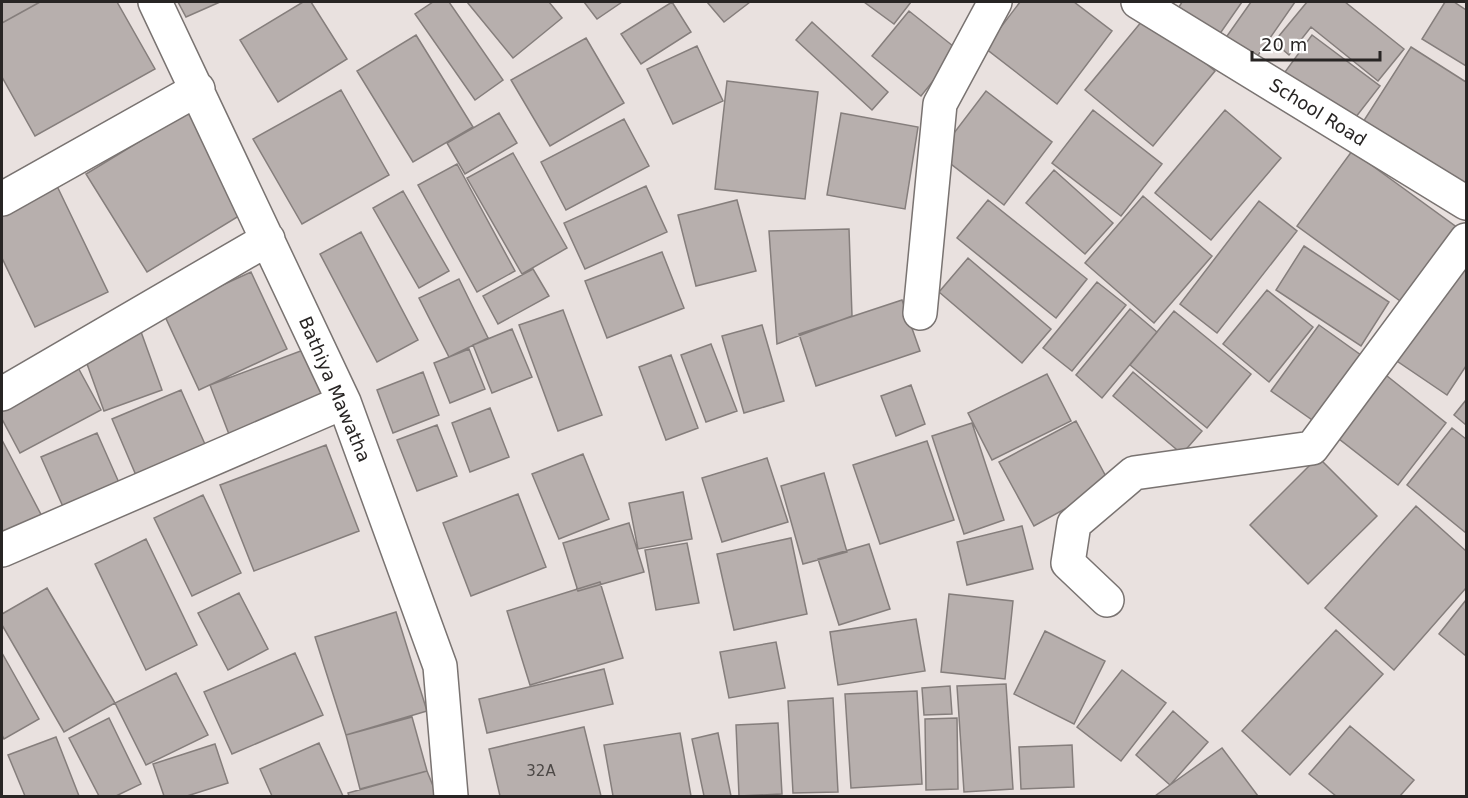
<svg xmlns="http://www.w3.org/2000/svg" width="1468" height="798" viewBox="0 0 1468 798" font-family="'DejaVu Sans',sans-serif">
<rect width="100%" height="100%" fill="#e9e1df"/>
<path fill="#b7afad" stroke="#857e7c" stroke-width="1.5" d="M 2,2 L 40,2 L 2,23 Z
M 40,2 L 117,2 L 155,69 L 35,136 L 2,77 L 2,23 Z
M 178,2 L 220,2 L 186,17 Z
M 303,2 L 311,2 L 347,59 L 278,102 L 240,40 Z
M 433,2 L 449,2 L 503,80 L 475,100 L 415,14 Z
M 467,2 L 549,2 L 562,18 L 513,58 Z
M 584,2 L 622,2 L 597,19 Z
M 672,2 L 691,32 L 641,64 L 621,34 Z
M 707,2 L 750,2 L 724,22 Z
M 864,2 L 911,2 L 894,24 Z
M 1020,2 L 1074,2 L 1112,31 L 1057,104 L 985,48 Z
M 1182,2 L 1242,2 L 1219,35 L 1179,7 Z
M 1251,2 L 1295,2 L 1245,74 L 1215,53 Z
M 1307,2 L 1345,2 L 1404,49 L 1378,81 L 1311,27 L 1289,55 L 1274,42 Z
M 1445,2 L 1454,2 L 1466,10 L 1466,66 L 1422,39 Z
M 909,11 L 958,50 L 921,96 L 872,56 Z
M 1147,15 L 1215,71 L 1153,146 L 1085,90 Z
M 812,22 L 888,92 L 872,110 L 796,40 Z
M 416,35 L 473,127 L 413,162 L 357,71 Z
M 1312,35 L 1380,86 L 1352,122 L 1285,72 Z
M 586,38 L 624,103 L 550,146 L 511,80 Z
M 697,46 L 723,101 L 673,124 L 647,69 Z
M 1411,47 L 1466,82 L 1466,188 L 1363,122 Z
M 727,81 L 818,92 L 805,199 L 715,189 Z
M 341,90 L 389,175 L 302,224 L 253,139 Z
M 986,91 L 1052,142 L 1004,205 L 938,154 Z
M 191,110 L 252,208 L 147,272 L 86,174 Z
M 1093,110 L 1162,164 L 1121,216 L 1052,163 Z
M 1225,110 L 1281,158 L 1211,240 L 1155,193 Z
M 499,113 L 517,143 L 465,174 L 447,143 Z
M 841,113 L 918,127 L 905,209 L 827,195 Z
M 624,119 L 649,166 L 566,210 L 541,162 Z
M 1352,151 L 1462,231 L 1407,306 L 1297,226 Z
M 513,153 L 567,248 L 522,274 L 467,178 Z
M 457,164 L 515,271 L 477,292 L 418,185 Z
M 1054,170 L 1113,223 L 1085,254 L 1026,203 Z
M 56,184 L 108,292 L 35,327 L 2,258 L 2,210 Z
M 646,186 L 667,232 L 585,269 L 564,223 Z
M 403,191 L 449,271 L 419,288 L 373,208 Z
M 1143,196 L 1212,256 L 1154,323 L 1085,263 Z
M 737,200 L 756,271 L 696,286 L 678,215 Z
M 988,200 L 1087,279 L 1056,318 L 957,238 Z
M 1259,201 L 1297,231 L 1217,333 L 1180,304 Z
M 849,229 L 852,316 L 777,344 L 769,231 Z
M 361,232 L 418,340 L 377,362 L 320,254 Z
M 1304,246 L 1389,302 L 1361,346 L 1276,290 Z
M 662,252 L 684,308 L 607,338 L 585,281 Z
M 968,258 L 1051,329 L 1022,363 L 939,292 Z
M 1455,262 L 1466,270 L 1466,366 L 1447,395 L 1391,357 Z
M 533,269 L 549,296 L 498,324 L 483,296 Z
M 251,272 L 287,349 L 199,390 L 163,312 Z
M 459,279 L 488,338 L 449,357 L 419,298 Z
M 1097,282 L 1126,305 L 1072,371 L 1043,348 Z
M 1267,290 L 1313,327 L 1269,382 L 1223,344 Z
M 902,300 L 920,351 L 816,386 L 799,334 Z
M 1130,309 L 1157,332 L 1102,398 L 1076,375 Z
M 563,310 L 602,415 L 558,431 L 519,325 Z
M 1174,311 L 1251,374 L 1207,428 L 1130,365 Z
M 762,325 L 784,401 L 744,413 L 722,336 Z
M 1319,325 L 1372,363 L 1325,429 L 1271,391 Z
M 140,329 L 162,390 L 104,411 L 82,350 Z
M 512,329 L 532,377 L 492,393 L 473,345 Z
M 711,344 L 737,411 L 706,422 L 681,355 Z
M 306,349 L 333,419 L 237,455 L 210,385 Z
M 469,349 L 485,389 L 450,403 L 434,363 Z
M 69,351 L 101,410 L 20,453 L 2,419 L 2,387 Z
M 671,355 L 698,428 L 666,440 L 639,367 Z
M 423,372 L 439,415 L 393,433 L 377,390 Z
M 1133,372 L 1202,431 L 1182,454 L 1113,396 Z
M 1382,372 L 1446,423 L 1398,485 L 1334,435 Z
M 1047,374 L 1071,421 L 992,460 L 968,413 Z
M 911,385 L 925,424 L 896,436 L 881,396 Z
M 181,390 L 208,451 L 138,480 L 112,419 Z
M 1466,400 L 1466,425 L 1454,415 Z
M 490,408 L 509,457 L 470,472 L 452,423 Z
M 1076,421 L 1110,484 L 1034,526 L 999,462 Z
M 972,423 L 1004,520 L 964,534 L 932,436 Z
M 437,425 L 457,476 L 417,491 L 397,440 Z
M 1452,428 L 1466,439 L 1466,533 L 1407,485 Z
M 97,433 L 124,494 L 68,518 L 41,457 Z
M 2,440 L 46,524 L 2,548 Z
M 927,441 L 954,520 L 880,544 L 853,465 Z
M 326,445 L 359,531 L 254,571 L 220,485 Z
M 583,454 L 609,519 L 559,539 L 532,474 Z
M 1318,457 L 1377,516 L 1308,584 L 1250,525 Z
M 767,458 L 788,522 L 722,542 L 702,478 Z
M 824,473 L 847,552 L 803,564 L 781,486 Z
M 683,492 L 692,539 L 638,549 L 629,503 Z
M 518,494 L 546,567 L 471,596 L 443,523 Z
M 203,495 L 241,573 L 192,596 L 154,518 Z
M 1416,506 L 1466,551 L 1466,588 L 1394,670 L 1325,608 Z
M 629,523 L 644,572 L 578,591 L 563,543 Z
M 1022,526 L 1033,569 L 967,585 L 957,542 Z
M 791,538 L 807,614 L 734,630 L 717,554 Z
M 146,539 L 197,645 L 146,670 L 95,564 Z
M 687,543 L 699,603 L 656,610 L 645,550 Z
M 869,544 L 890,609 L 839,625 L 818,559 Z
M 600,582 L 623,658 L 530,685 L 507,611 Z
M 47,588 L 115,703 L 64,732 L 2,625 L 2,614 Z
M 239,593 L 268,649 L 228,670 L 198,613 Z
M 949,594 L 1013,601 L 1005,679 L 941,672 Z
M 1466,600 L 1466,656 L 1439,634 Z
M 396,612 L 427,711 L 346,735 L 315,637 Z
M 916,619 L 925,671 L 838,685 L 830,632 Z
M 1336,630 L 1383,674 L 1290,775 L 1242,731 Z
M 1045,631 L 1105,661 L 1074,724 L 1014,694 Z
M 776,642 L 785,688 L 729,698 L 720,652 Z
M 2,653 L 39,719 L 4,739 L 2,735 Z
M 295,653 L 323,715 L 232,754 L 204,692 Z
M 604,669 L 613,704 L 487,733 L 479,699 Z
M 1122,670 L 1166,703 L 1121,761 L 1077,727 Z
M 176,673 L 208,735 L 146,765 L 115,703 Z
M 1006,684 L 1013,789 L 964,792 L 957,686 Z
M 950,686 L 952,714 L 924,715 L 922,688 Z
M 917,691 L 922,784 L 851,788 L 845,694 Z
M 833,698 L 838,792 L 793,793 L 788,701 Z
M 1173,711 L 1208,742 L 1170,785 L 1136,755 Z
M 412,717 L 427,771 L 360,789 L 346,735 Z
M 109,718 L 141,784 L 116,796 L 99,796 L 69,738 Z
M 957,718 L 958,789 L 926,790 L 925,719 Z
M 778,723 L 782,794 L 739,796 L 736,725 Z
M 1350,726 L 1414,780 L 1400,796 L 1336,796 L 1309,774 Z
M 584,727 L 601,796 L 500,796 L 489,749 Z
M 680,733 L 691,796 L 613,796 L 604,745 Z
M 718,733 L 731,796 L 704,796 L 692,739 Z
M 56,737 L 79,796 L 25,796 L 8,755 Z
M 319,743 L 343,796 L 272,796 L 260,769 Z
M 215,744 L 228,783 L 187,796 L 164,796 L 153,764 Z
M 1072,745 L 1074,787 L 1021,789 L 1019,747 Z
M 1222,748 L 1258,796 L 1155,796 L 1170,785 Z
M 427,771 L 437,796 L 349,796 L 348,793 Z"/>
<g fill="none" stroke-linecap="round" stroke-linejoin="round">
<g stroke="#797371" stroke-width="36">
<path id="minor" d="M 155,2 L 344,402 L 440,666 L 451,796
M 1138,2 L 1466,203
M 2,199 L 198,89
M 920,313 L 940,104 L 995,2
M 2,394 L 268,239
M 2,550 L 344,402
M 1107,600 L 1068,563 L 1074,524 L 1134,473 L 1312,448 L 1466,240"/>
</g>
<use href="#minor" stroke="#fff" stroke-width="33"/>
</g>
<g text-anchor="middle" dominant-baseline="central" stroke-width="6" stroke-linejoin="round" paint-order="stroke">
<g font-size="15" fill="#4c4846">
<text x="541" y="771">32A</text>
</g>
<g font-size="18" fill="#282524" stroke="#fff">
<text transform="translate(1318 112) rotate(32)">School Road</text>
<text transform="translate(335 389) rotate(67)">Bathiya Mawatha</text>
</g>
</g>
<rect width="1468" height="798" fill="none" stroke="#282524" stroke-width="6"/>
<path d="M1252 51v9h128v-9" fill="none" stroke="#282524" stroke-width="3"/>
<text x="1261" y="51" font-size="18" fill="#282524" stroke="#ffffff" stroke-width="4.5" paint-order="stroke">20 m</text>
</svg>
